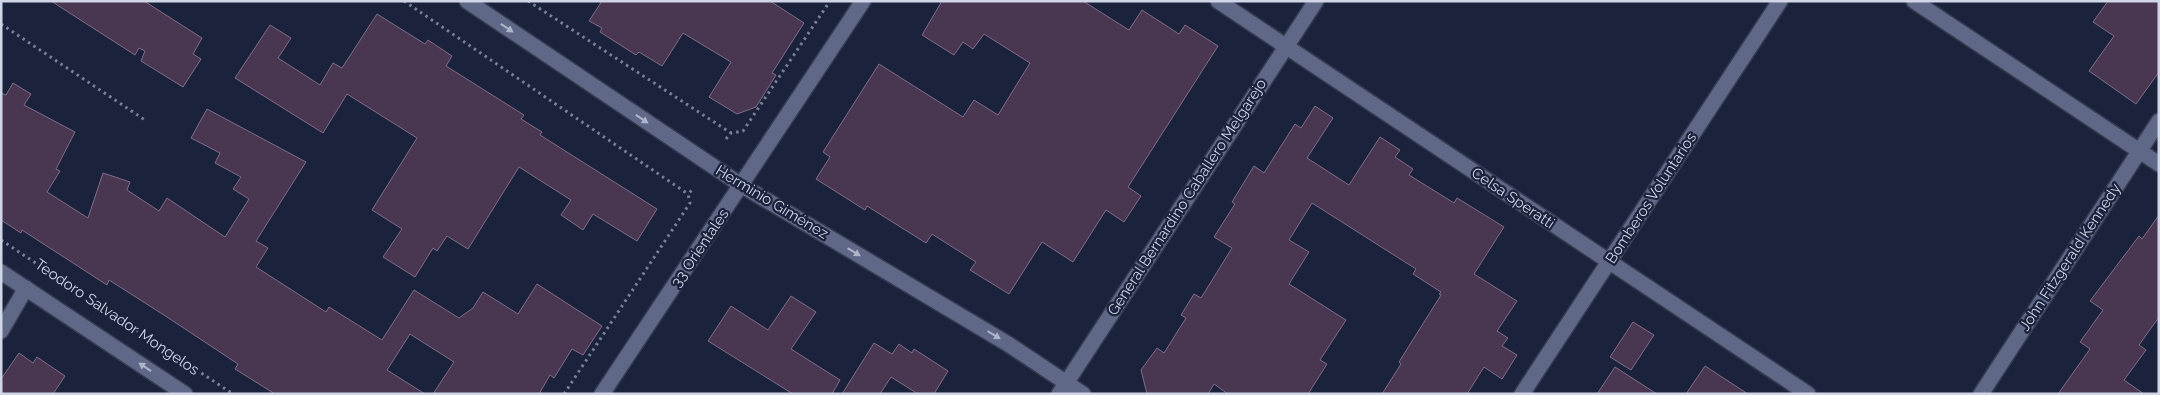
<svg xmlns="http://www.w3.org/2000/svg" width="2160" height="395" viewBox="0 0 2160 395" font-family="Raleway,sans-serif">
<rect width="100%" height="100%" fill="#1b223c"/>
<path fill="#493650" stroke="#816d8a" d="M 51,1 L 144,1 L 202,38 L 193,54 L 201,59 L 183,87 L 141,61 L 145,51 L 139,48 L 135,55 Z
M 602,1 L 770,1 L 804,23 L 772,73 L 776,75 L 756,107 L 737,114 L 709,97 L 731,62 L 683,33 L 662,66 L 639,52 L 636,55 L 600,32 L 602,28 L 589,21 Z
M 942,1 L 1083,1 L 1129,30 L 1142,10 L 1179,34 L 1185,25 L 1218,46 L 1128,187 L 1141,196 L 1124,222 L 1106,210 L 1073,262 L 1042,242 L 1009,294 L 970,270 L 976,262 L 932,234 L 926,243 L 867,206 L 865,210 L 816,179 L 830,157 L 823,152 L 879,64 L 963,117 L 974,100 L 998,115 L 1030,63 L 984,34 L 973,49 L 963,42 L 954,55 L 922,35 Z
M 2108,1 L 2159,1 L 2159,72 L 2136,104 L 2089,71 L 2114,36 L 2093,22 Z
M 377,14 L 425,44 L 428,40 L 452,56 L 446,66 L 524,115 L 521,119 L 542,132 L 540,135 L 657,209 L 637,241 L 593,214 L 583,230 L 561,215 L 571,200 L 519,167 L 468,249 L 447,236 L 437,251 L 433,248 L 415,277 L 383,257 L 402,229 L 372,210 L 417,138 L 347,94 L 323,133 L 235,78 L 270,25 L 291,38 L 278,58 L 320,85 L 333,63 L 342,68 Z
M 13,83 L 31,94 L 24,105 L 75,132 L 56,169 L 60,171 L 47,192 L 88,218 L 103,173 L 130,182 L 127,190 L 159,211 L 167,198 L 225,237 L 249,199 L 233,189 L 241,177 L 215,163 L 220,153 L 191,138 L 207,109 L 306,162 L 256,241 L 268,248 L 256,267 L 326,312 L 329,307 L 382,340 L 414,290 L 459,318 L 473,308 L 483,292 L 518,314 L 537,284 L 602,326 L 583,355 L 572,349 L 554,378 L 550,375 L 539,394 L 433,394 L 454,362 L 410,334 L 387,370 L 425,394 L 275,394 L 235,369 L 238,364 L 167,317 L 109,280 L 107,285 L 22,230 L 21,233 L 1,220 L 1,93 L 6,95 Z
M 1315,106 L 1333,118 L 1307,158 L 1349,185 L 1380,137 L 1400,150 L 1395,157 L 1413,169 L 1409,175 L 1454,203 L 1457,198 L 1504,227 L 1474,274 L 1517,301 L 1497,331 L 1508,338 L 1502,346 L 1517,355 L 1502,379 L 1484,367 L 1467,394 L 1382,394 L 1401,364 L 1399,362 L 1441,295 L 1439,294 L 1441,292 L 1413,274 L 1416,269 L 1312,203 L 1289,240 L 1309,252 L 1289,284 L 1346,320 L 1320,360 L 1327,364 L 1308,394 L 1228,394 L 1214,384 L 1208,394 L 1147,394 L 1141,370 L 1157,348 L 1164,353 L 1186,318 L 1181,315 L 1194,294 L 1201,298 L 1232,248 L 1214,237 L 1235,204 L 1232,202 L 1254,166 L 1264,173 L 1295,124 L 1301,128 Z
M 2159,215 L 2159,317 L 2139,345 L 2146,350 L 2124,380 L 2144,394 L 2058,394 L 2090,349 L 2080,342 L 2103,310 L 2090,301 L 2139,236 L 2142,239 Z
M 791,296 L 816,312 L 791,349 L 840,380 L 832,394 L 793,394 L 708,341 L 731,306 L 768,330 Z
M 1633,322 L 1654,335 L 1631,370 L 1610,357 Z
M 874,343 L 892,354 L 899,344 L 912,353 L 914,349 L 948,371 L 934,394 L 918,394 L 891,377 L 880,394 L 842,394 Z
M 19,353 L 33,363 L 37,357 L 65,376 L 53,394 L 1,394 L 1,379 Z
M 1705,366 L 1748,394 L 1686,394 Z
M 1615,367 L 1657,394 L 1597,394 Z"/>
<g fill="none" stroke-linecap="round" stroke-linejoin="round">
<g stroke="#363b51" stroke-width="18">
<path id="street" d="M 467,1 L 741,185 L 1008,344 L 1083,394
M 1218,1 L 1808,394
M 1914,1 L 2159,164
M 1,331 L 26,288
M 602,394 L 863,1
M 1522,394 L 1780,1
M 1981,394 L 2159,121"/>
</g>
<g stroke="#363b51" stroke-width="18">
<path id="secondary" d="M 1,272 L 185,394
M 1059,394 L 1316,1"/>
</g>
<path stroke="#797f95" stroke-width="3" stroke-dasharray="2.5 4" stroke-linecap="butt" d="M 404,1 L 688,194
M 528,1 L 731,133
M 1,24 L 145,120
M 726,139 L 731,133 L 743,131 L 830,1
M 1,240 L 233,394
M 564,394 L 690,203 L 688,194 L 693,189"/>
<use href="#street" stroke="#5f6887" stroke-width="15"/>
<use href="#secondary" stroke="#5f6887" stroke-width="15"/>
</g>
<defs><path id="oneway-solid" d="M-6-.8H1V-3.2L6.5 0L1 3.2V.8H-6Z" transform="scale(1.25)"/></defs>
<g fill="#aeb4ca">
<use href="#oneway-solid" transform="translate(507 28) rotate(34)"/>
<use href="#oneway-solid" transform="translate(642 119) rotate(34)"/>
<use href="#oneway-solid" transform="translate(854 252) rotate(31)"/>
<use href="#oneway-solid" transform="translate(994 335) rotate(31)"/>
<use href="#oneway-solid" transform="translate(145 367) rotate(-146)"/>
</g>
<g text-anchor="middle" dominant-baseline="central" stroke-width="4.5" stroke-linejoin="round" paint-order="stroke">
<g font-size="15" fill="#d0d5e7" stroke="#1b223c">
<text transform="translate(1187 197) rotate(-57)">General Bernardino Caballero Melgarejo</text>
<text transform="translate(1513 198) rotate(34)">Celsa Speratti</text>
<text transform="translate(1651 198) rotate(-57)">Bomberos Voluntarios</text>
<text transform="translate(772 202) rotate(31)">Herminio Giménez</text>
<text transform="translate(700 248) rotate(-56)">33 Orientales</text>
<text transform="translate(2070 257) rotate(-57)">John Fitzgerald Kennedy</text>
<text transform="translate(117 317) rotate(34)">Teodoro Salvador Mongelos</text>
</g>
</g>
<rect width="2160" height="395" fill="none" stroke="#d0d5e7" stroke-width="5"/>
</svg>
